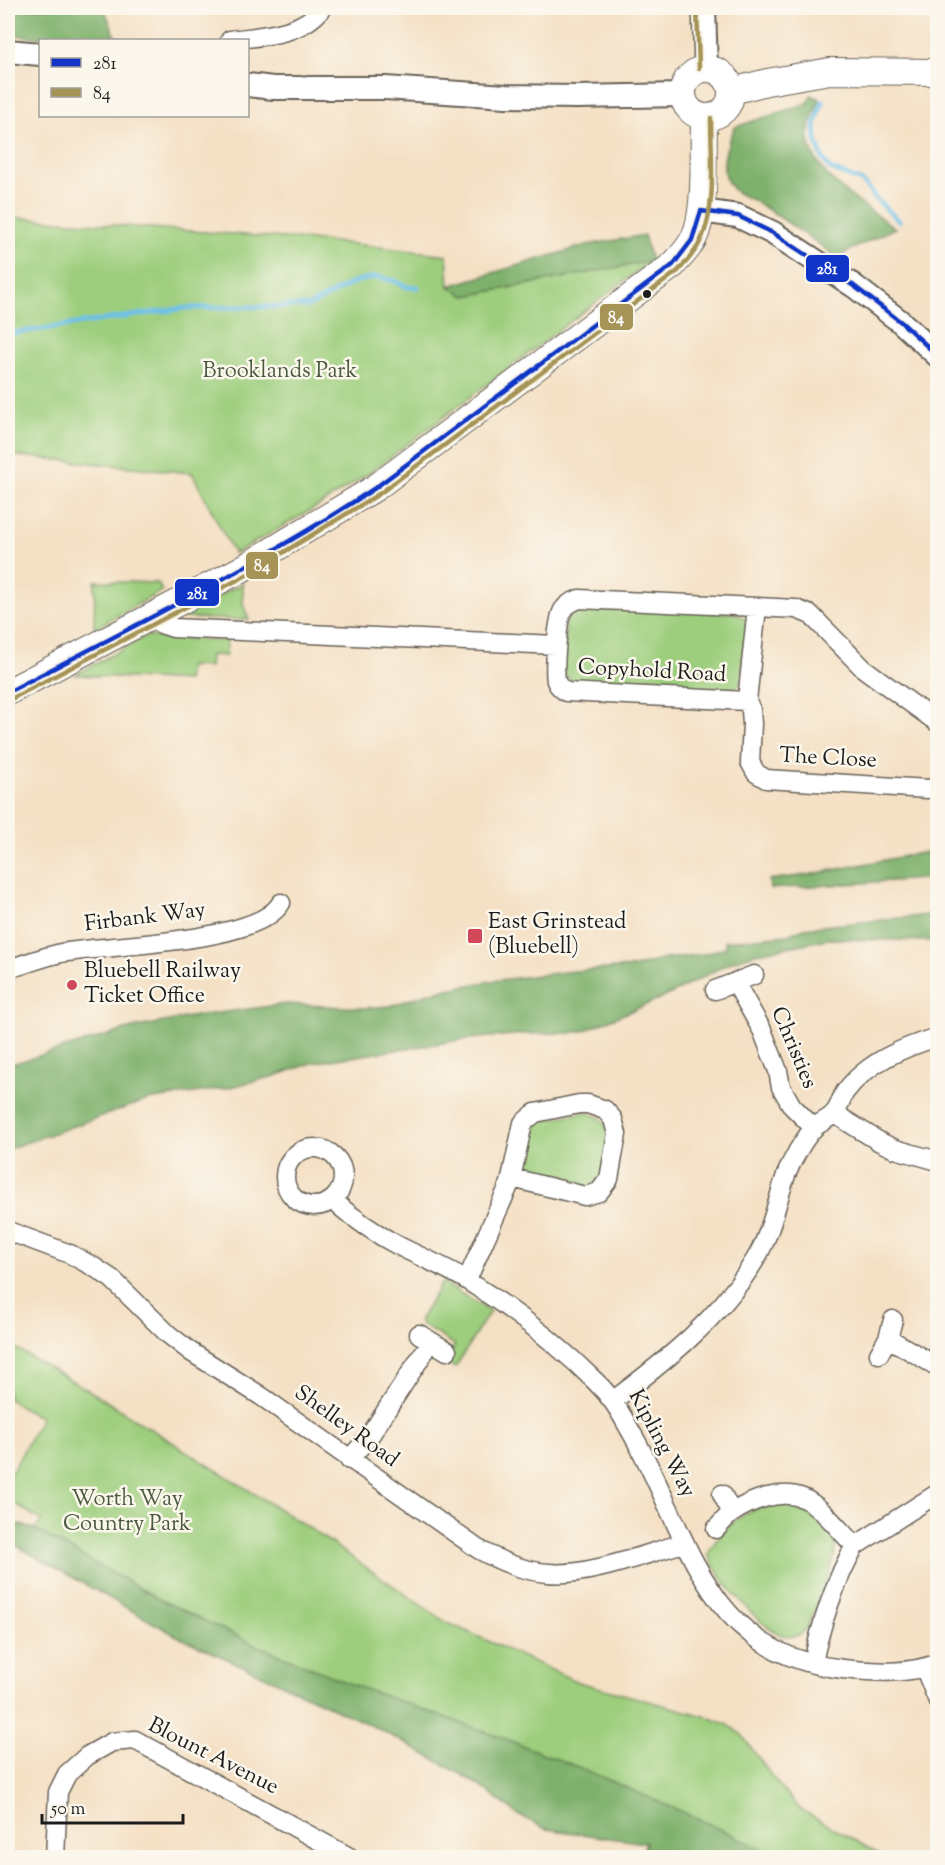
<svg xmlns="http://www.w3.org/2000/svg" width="945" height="1865" viewBox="0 0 945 1865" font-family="'Sorts Mill Goudy',serif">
<rect width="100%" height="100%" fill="#fbf7ec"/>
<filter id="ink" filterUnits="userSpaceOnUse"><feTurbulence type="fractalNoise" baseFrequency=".0167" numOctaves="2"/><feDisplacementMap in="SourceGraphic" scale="12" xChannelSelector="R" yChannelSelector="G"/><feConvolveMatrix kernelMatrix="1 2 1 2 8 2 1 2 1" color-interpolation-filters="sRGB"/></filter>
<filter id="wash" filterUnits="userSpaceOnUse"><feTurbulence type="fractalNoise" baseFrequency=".008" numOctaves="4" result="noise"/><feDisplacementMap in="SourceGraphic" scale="24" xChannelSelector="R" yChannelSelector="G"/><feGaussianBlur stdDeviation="1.35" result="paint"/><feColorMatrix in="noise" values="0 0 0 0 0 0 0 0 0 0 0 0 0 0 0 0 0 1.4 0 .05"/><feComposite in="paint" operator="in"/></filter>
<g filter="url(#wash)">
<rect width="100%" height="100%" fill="#f4e0c4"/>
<path fill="#9dce7d" stroke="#5c754c" stroke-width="1.5" d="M 8,217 L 335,242 L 447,255 L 449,286 L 466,296 L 651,261 L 368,474 L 320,505 L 234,554 L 192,473 L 8,455 Z
M 95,581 L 158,583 L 162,591 L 94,629 Z
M 241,584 L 243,584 L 243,603 L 249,620 L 182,618 L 183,615 Z
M 586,606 L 734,613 L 741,616 L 747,621 L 741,680 L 738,686 L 732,690 L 581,686 L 566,676 L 563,667 L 566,622 L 571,614 Z
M 146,636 L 227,641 L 226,656 L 210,655 L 209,667 L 189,666 L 187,681 L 75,675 Z
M 585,1112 L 597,1116 L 605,1123 L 609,1131 L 602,1176 L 591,1189 L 533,1175 C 518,1160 524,1137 536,1122 Z
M 442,1282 L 490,1311 L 455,1368 L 445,1362 L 455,1345 L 422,1325 L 419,1321 Z
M 8,1344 L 90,1391 L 306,1526 L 446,1622 L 578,1682 L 708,1717 L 728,1725 L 742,1735 L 773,1778 L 800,1809 L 884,1857 L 688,1857 L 642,1853 L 645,1843 L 546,1828 L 518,1815 L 486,1790 L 461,1774 L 377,1728 L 175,1634 L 8,1541 L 8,1521 L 34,1529 L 42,1521 L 8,1499 L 8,1479 L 41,1418 L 8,1399 Z
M 788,1502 C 792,1504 797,1505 801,1507 C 809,1511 835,1535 836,1544 C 837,1560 814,1611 807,1628 C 802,1634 795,1638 786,1636 C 763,1632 715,1576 708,1554 C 718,1534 738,1515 758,1508 C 767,1505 778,1504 788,1502 Z"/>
<path fill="#7eb16c" stroke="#4d6644" stroke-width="1.5" d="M 8,8 L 104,8 L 117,40 L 39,38 L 8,34 Z
M 811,95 L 820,99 C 817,109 810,120 809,130 C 804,172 867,207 895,228 L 837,257 C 810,238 784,219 756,202 C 746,196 735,195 729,184 C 718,167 727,144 735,127 L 808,103 Z
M 644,235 L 651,261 L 465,296 L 449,286 L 587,245 Z
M 937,850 L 937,878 L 770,889 L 769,880 L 807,875 Z
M 937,914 L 937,941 L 828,939 L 758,953 L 733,961 L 667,996 L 583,1031 L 569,1033 L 524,1034 L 468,1039 L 312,1063 L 275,1076 L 227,1088 L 148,1100 L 8,1149 L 8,1065 L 132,1028 L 195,1016 L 286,1004 L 364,1008 L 390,1006 L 432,992 L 491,981 L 573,971 L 635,967 L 664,959 L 704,954 L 726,947 L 725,941 L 788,935 L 804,928 Z
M 8,1521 L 34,1529 L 161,1600 L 256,1645 L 351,1684 L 503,1738 L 583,1769 L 699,1819 L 779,1857 L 688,1858 L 642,1854 L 646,1843 L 546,1829 L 518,1815 L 486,1790 L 461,1774 L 377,1728 L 175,1635 L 8,1541 Z"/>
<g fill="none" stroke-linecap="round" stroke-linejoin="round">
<path stroke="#6cc0e8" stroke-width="5" d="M 823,101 L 815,124 L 816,140 L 822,157 L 830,169 L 861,181 L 867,186 L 875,198 L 899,221
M 8,334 L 185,308 L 309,306 L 356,281 L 377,277 L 395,281 L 407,287 L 418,287"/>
</g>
</g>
<g filter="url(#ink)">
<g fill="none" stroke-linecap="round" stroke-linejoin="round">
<g stroke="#686157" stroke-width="21">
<path id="minor" d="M 230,40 C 261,36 302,35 322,8
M 579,599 L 757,607 L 747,701 L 566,692 C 562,689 558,687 556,681 C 554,670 557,619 563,610 C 567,604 572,602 579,599 Z
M 757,607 L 796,609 L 811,615 L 863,668 L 938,723
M 154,614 L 161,624 L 173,628 L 556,645
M 747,701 L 751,710 L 752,724 L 750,762 L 756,773 L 766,779 L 928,789 L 938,786
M 8,969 C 25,964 43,957 61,953 C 108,944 257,944 281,903
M 735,982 L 762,1030 L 778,1071 L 781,1087 L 792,1106 L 814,1128
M 715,990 L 754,975
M 835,1114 L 880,1142 L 895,1149 L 938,1161
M285 1177a29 29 0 1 1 58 0a29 29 0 1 1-58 0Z
M 332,1200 C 353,1218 374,1233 399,1246 C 422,1258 446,1267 468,1281 C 514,1310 557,1343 596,1382 C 614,1399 622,1416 634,1437 C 691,1539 705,1654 843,1669 C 874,1672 909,1675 938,1663
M 8,1231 L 70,1254 L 94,1267 L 112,1279 L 168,1334 L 191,1352 L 261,1396 L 478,1549 C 500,1561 522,1571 548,1573 C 588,1577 644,1554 684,1543
M 467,1280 L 510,1183 L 523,1123 L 535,1113 L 579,1104 L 588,1104 L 605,1110 L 613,1119 L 617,1134 L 609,1179 L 599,1192 L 585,1196 L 512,1178
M 419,1334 L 447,1351
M 888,1338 L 938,1367
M 879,1354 L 888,1338 L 893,1320
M 614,1400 C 668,1359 719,1319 755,1260 C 771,1234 776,1204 786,1175 C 792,1160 803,1140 814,1128 C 820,1122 830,1119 835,1112 C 840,1106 841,1098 845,1092 C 867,1062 904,1047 938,1037
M 349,1460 L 371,1434 L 430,1343
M 722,1494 L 732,1513
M 716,1529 C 721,1524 726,1517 732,1513 C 751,1500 781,1489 803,1498 C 820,1505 841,1532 855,1546
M 813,1664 C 819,1629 837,1576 855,1546 L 938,1493
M 925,1669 L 938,1701
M 55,1858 L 58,1792 L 67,1774 L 87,1756 L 112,1742 L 135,1740 L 351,1858"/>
</g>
<g stroke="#686157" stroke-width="26">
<path id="tertiary" d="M 704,8 L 706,68
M 8,51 L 40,54
M 248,85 L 273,88 L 385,88 L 506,96 L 577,97 L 682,95
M 701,211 L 738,216 L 773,233 L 854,286 L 901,322 L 938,356"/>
</g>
<g stroke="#686157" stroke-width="28">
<path id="secondary" d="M683 93a24 24 0 1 1 48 0a24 24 0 1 1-48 0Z
M 732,91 L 767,82 L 830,71 L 938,72
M 8,692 L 240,570 L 375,488 L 673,265 C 683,254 693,244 697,230 C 706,203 703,148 704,118"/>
</g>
<use href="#minor" stroke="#fff" stroke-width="18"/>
<use href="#tertiary" stroke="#fff" stroke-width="22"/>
<use href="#secondary" stroke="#fff" stroke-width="26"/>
<g stroke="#fbf7ec" stroke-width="9">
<path id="bus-1" d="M 701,211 L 738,216 L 773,233 L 854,286 L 901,322 L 938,356
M 8,692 C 132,627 258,565 375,488 L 673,265 L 692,240 L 701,211"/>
</g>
<g stroke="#fbf7ec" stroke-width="9">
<path id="bus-2" d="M 697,8 L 699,68
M 11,699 L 243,577 L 379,494 L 678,271 C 687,261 696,252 701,240 C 717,207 711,155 711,118"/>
</g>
<use href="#bus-1" stroke="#1135c6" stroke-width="4.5"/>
<use href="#bus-2" stroke="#a69456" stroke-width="4.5"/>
</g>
</g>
<circle fill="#1c1c1c" stroke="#fbf7ec" stroke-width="2" cx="647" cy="294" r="5"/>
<g fill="#d1495b" stroke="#fbf7ec" stroke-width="2">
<rect x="467" y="928" width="16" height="16" rx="3"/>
<circle cx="72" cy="985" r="6"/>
</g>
<g text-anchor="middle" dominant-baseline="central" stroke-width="5" stroke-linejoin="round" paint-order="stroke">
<g font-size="22" fill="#495a3e" stroke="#fbf7ec">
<text x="280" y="372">Brooklands Park</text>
<text x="127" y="1500">Worth Way<tspan x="127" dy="25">Country Park</tspan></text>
</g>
<g font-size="22" fill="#1c1c1c" stroke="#fbf7ec">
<text transform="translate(652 672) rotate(3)">Copyhold Road</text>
<text transform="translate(828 759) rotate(3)">The Close</text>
<text transform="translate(145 918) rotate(-7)">Firbank Way</text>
<text transform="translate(793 1048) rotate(67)">Christies</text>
<text transform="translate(346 1427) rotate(36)">Shelley Road</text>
<text transform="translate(661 1444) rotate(62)">Kipling Way</text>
<text transform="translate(213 1757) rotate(27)">Blount Avenue</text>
</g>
<g font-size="22" fill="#1c1c1c" stroke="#fbf7ec" text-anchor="start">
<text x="488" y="923">East Grinstead<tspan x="488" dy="25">(Bluebell)</tspan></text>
<text x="84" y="972">Bluebell Railway<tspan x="84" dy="25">Ticket Office</tspan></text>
</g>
</g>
<g stroke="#fbf7ec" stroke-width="2">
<rect x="805" y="254" width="45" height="29" rx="6" fill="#1135c6"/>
<rect x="599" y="303" width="35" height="28" rx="6" fill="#a69456"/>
<rect x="245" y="551" width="34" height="29" rx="6" fill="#a69456"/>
<rect x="174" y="578" width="46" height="29" rx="6" fill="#1135c6"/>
</g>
<g font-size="16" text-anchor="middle" font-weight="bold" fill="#fff">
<text x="827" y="274">281</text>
<text x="616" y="323">84</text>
<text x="262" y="571">84</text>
<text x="197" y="599">281</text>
</g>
<rect width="945" height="1865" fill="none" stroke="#fbf7ec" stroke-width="30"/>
<rect x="39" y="39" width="210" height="78" fill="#fbf7ec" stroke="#a29f99" stroke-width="1.5"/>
<rect x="51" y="58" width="30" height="9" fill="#1135c6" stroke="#a29f99" stroke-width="1.5"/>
<text x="93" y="69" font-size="18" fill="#1c1c1c">281</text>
<rect x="51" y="88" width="30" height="9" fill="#a69456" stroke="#a29f99" stroke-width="1.5"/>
<text x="93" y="99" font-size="18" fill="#1c1c1c">84</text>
<path d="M42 1814v9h141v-9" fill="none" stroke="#1c1c1c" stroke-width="3"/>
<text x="51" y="1814" font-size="18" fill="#1c1c1c" stroke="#fbf7ec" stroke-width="4.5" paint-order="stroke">50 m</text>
</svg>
